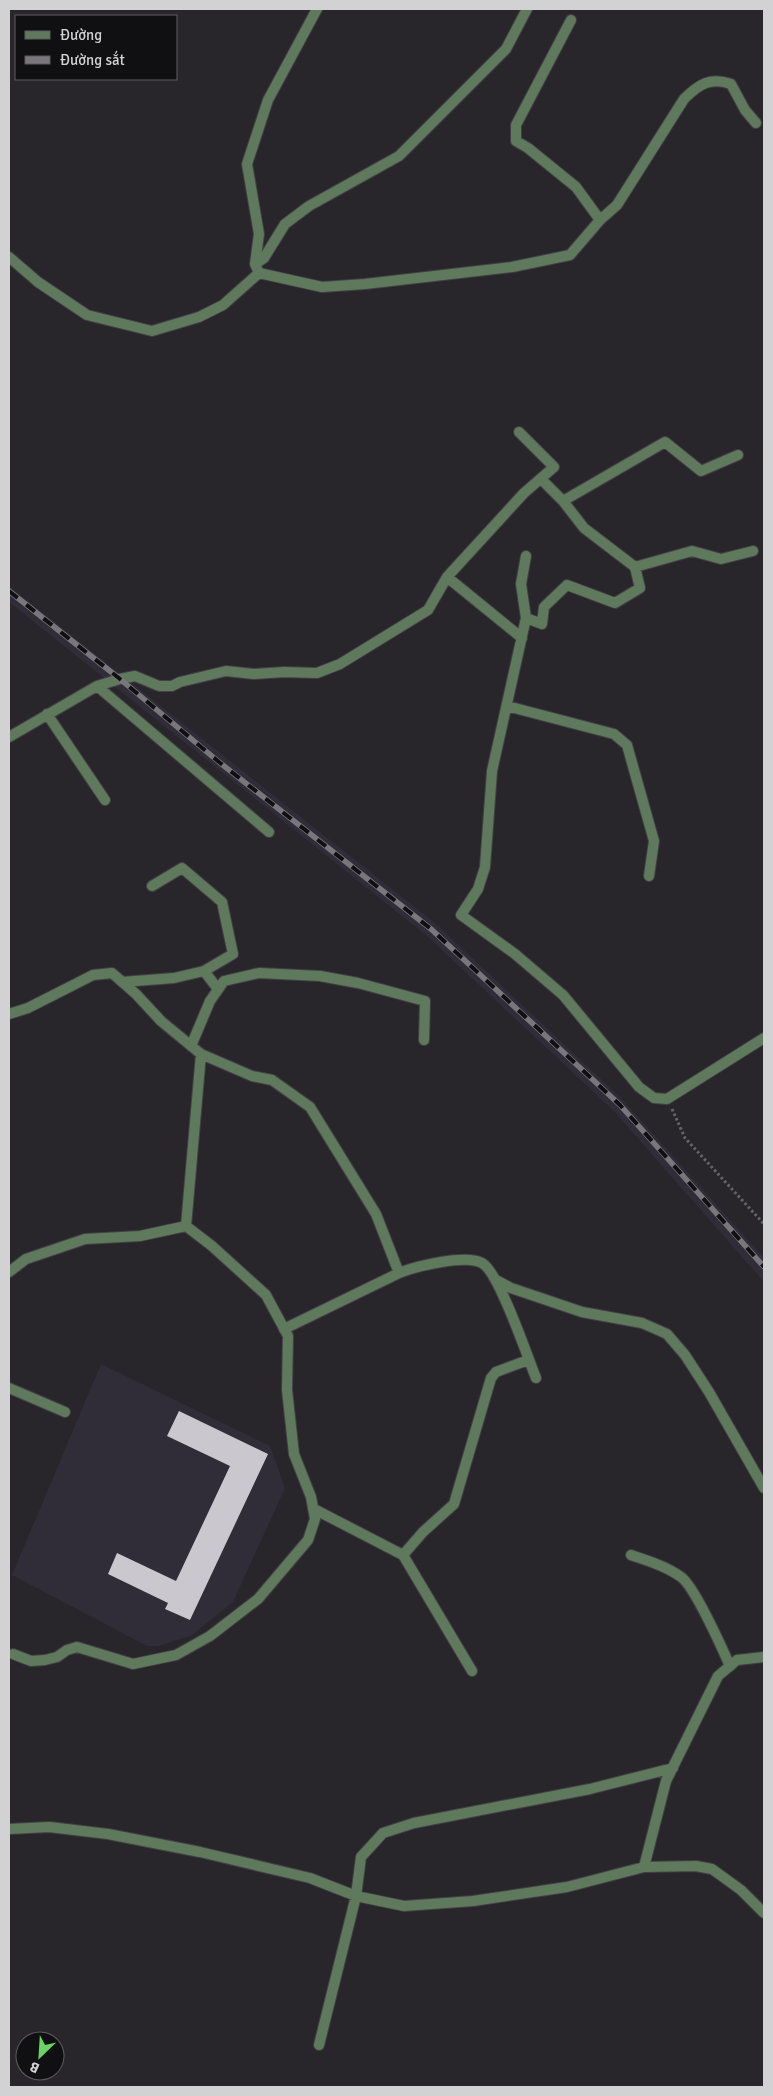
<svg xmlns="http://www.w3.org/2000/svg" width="773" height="2096" viewBox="0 0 773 2096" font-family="Signika,sans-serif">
<rect width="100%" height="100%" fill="#28262b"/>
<path fill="#302d38" d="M 9,586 L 436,924 L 621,1098 L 764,1258 L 764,1282 L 614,1111 L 427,936 L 9,602 Z
M 101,1364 L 270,1446 L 285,1488 L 233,1602 L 192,1635 L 159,1646 L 147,1646 L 12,1575 Z"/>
<path fill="#cac8ce" d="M 179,1411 L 268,1454 L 190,1620 L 165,1609 L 168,1603 L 108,1574 L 117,1553 L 176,1581 L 230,1466 L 167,1436 Z"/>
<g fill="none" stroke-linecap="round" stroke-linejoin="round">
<g stroke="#434146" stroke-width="12">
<path id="lane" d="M 631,1555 C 648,1561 666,1566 681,1577 C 694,1586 722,1648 730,1666"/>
</g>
<g stroke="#434146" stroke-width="12">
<path id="street" d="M 571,20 L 516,125 L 516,141 L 528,148 L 576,187 L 600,220
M 9,257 L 38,282 L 87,315 L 152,331 L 199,317 L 223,305 L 259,273 L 255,264 L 259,234 L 247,164 L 268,100 L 317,9
M 255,264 L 264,258 L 285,224 L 309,206 L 399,156 L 506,49 L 527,9
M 259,273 L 322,287 L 365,284 L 512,267 L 570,255 L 600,220 L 617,205 L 684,99 C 699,84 710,77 731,84 L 745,110 L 756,123
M 541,479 L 563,501 L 584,528 L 635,567 L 692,551 L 721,559 L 753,551
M 563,501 L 665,442 L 701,471 L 738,455
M 526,556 L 521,584 L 526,618
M 635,567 L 640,588 L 615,603 L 567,585 L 544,607 L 542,624 L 526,618 L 492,771 L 485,867 L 478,889 L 461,915 L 515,954 L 563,995 L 639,1087 L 654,1098 L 667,1099 L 764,1038
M 447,577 L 522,638
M 97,686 L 269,832
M 507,706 L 614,734 L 627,745 L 654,841 L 649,876
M 47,714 L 105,800
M 9,737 L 97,686 L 120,679 L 135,676 L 159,686 L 172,686 L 180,682 L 226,671 L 254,674 L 284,672 L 317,673 L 340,664 L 428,610 L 447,577 L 524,493 L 554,467 L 519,432
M 204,971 L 218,989
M 122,982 L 174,978 L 204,971 L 233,954 L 222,902 L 182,868 L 152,886
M 9,1014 L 28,1008 L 93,975 L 112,973 L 136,994 L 161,1021 L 201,1054 L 252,1076 L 272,1080 L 310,1107 L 376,1214 L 399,1273
M 191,1046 L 210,1001 L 224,981 L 259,973 L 320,976 L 358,983 L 425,1001 L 424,1040
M 9,1272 L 26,1259 L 85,1239 L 140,1236 L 186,1226
M 496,1280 L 511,1288 L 582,1312 L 642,1323 L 667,1334 L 685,1355 L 709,1392 L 764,1488
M 284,1329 L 399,1273 C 417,1266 466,1254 482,1263 C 499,1272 527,1356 536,1378
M 9,1388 L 65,1412
M 314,1509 L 403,1555 L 472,1671
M 403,1555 L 423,1532 L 454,1504 L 491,1378 L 496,1372 L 528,1360
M 13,1654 L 31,1661 L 45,1660 L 57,1657 L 67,1650 L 77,1647 L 133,1664 L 176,1655 L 210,1636 L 258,1599 L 308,1540 L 315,1519 L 311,1497 L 294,1454 L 287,1390 L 288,1336 L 266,1295 L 212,1246 L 186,1226 L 201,1054
M 9,1829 L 49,1827 L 108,1834 L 200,1852 L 310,1878 L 356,1896 L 404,1906 L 473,1901 L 567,1887 L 644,1867 L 696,1866 L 712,1869 L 741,1890 L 764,1913
M 644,1867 L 666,1781 L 718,1676 L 737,1660 L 764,1657
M 319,2045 L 356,1896 L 361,1857 L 383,1833 L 414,1823 L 590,1789 L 673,1768"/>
</g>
<path stroke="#656468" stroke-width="3" stroke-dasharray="2.5 2.5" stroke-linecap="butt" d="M 672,1109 L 685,1138 L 764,1224"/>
<use href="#lane" stroke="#5e795c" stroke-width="10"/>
<use href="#street" stroke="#5e795c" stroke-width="10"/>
<g stroke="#79777b" stroke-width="5.5">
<path id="rail" d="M 9,591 L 120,679 L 219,762 L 431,929 L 620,1105 L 764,1267"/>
</g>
<use href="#rail" stroke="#101012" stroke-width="4" stroke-dasharray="11" stroke-linecap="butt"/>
</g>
<rect width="773" height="2096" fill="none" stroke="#d2d1d4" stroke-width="20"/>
<rect x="15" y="15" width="162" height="65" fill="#101012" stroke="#5e5d60"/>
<rect x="25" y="31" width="25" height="8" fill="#5e795c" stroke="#5e5d60"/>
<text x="60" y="40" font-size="15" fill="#d2d1d4">Đường</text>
<rect x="25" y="56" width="25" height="8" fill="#79777b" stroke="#5e5d60"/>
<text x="60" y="65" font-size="15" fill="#d2d1d4">Đường sắt</text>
<g transform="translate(40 2056) rotate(205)"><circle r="24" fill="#101012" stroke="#5e5d60"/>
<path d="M0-4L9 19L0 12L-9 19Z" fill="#69d464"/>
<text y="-8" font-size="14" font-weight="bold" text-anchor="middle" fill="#d2d1d4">B</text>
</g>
</svg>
